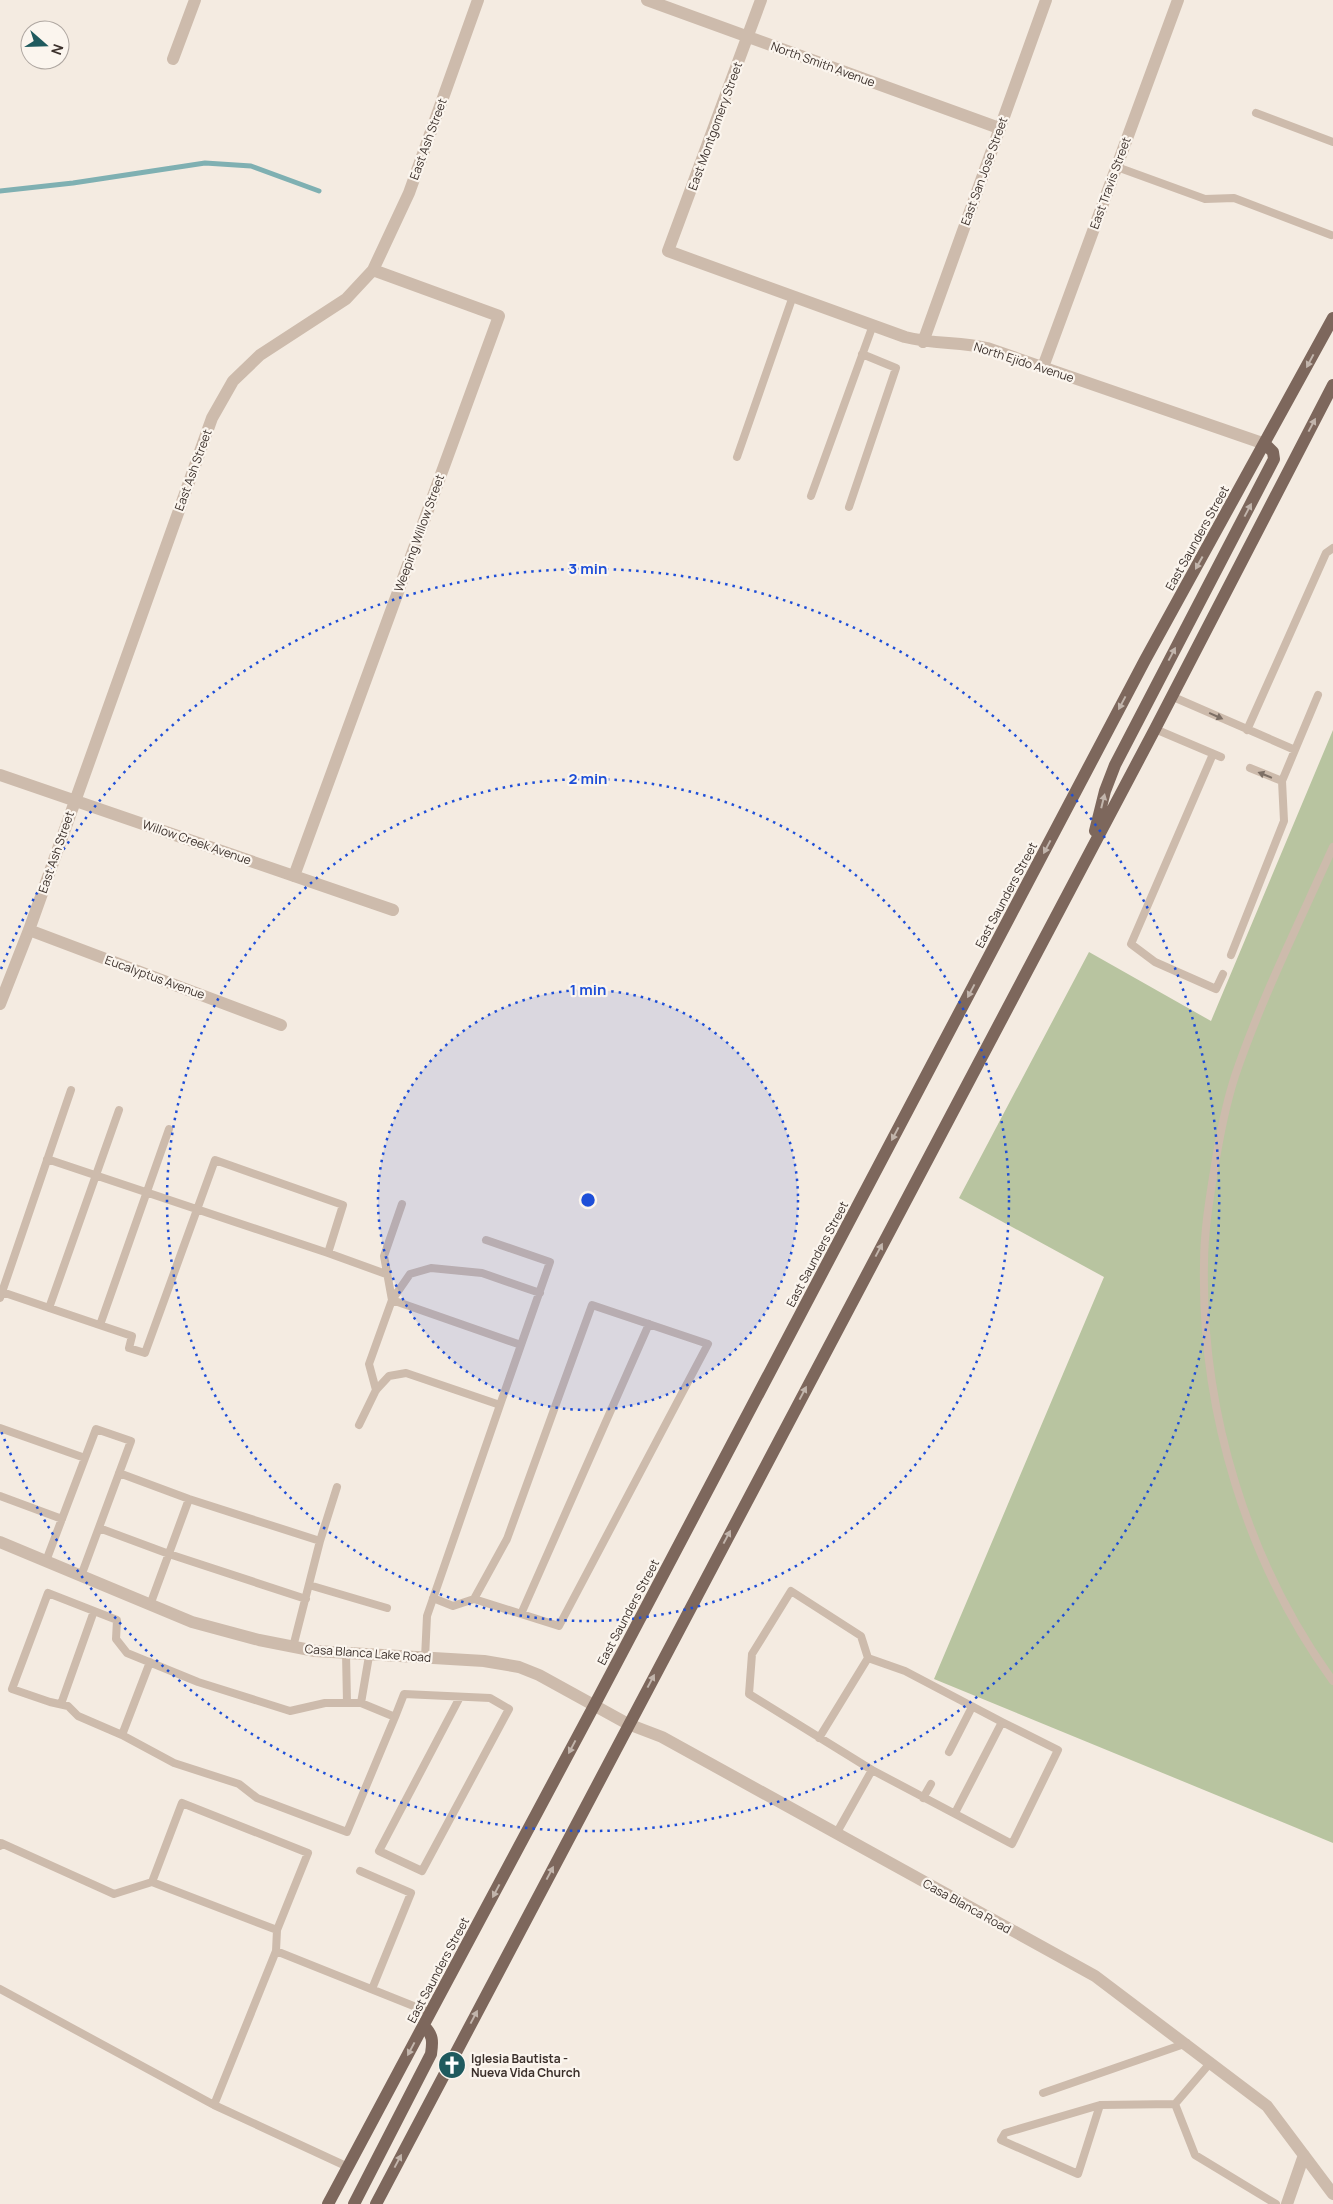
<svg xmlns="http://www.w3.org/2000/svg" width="1333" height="2204" viewBox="0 0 1333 2204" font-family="Manrope,sans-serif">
<rect width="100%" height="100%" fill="#f4ebe1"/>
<path fill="#b8c4a0" d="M 1333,730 L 1333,1843 L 934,1679 L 1104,1277 L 959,1198 L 1089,952 L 1211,1021 Z"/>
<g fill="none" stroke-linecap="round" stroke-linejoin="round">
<path stroke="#7fb0b2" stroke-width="5" d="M 0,191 L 73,183 L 205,163 L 251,166 L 319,191"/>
<path stroke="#cdbbac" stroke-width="8" d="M 1256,113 L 1333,142
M 1117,167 L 1205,199 L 1234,198 L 1331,235
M 737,457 L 793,296
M 811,496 L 873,325
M 849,507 L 896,368 L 862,354
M 1171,696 L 1295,750
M 1155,729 L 1221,757
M 1247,730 L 1326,553 L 1333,548
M 1213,754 L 1131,944 L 1155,962 L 1216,989 L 1223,974
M 1250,768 L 1282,781 L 1318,695
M 1333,847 C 1299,923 1262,997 1235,1076 C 1225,1107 1219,1139 1214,1171 C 1209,1202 1204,1233 1204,1264 C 1201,1410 1247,1563 1333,1681
M 1231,955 L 1284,821 L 1282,781
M 47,1159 L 328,1253
M 486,1240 L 550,1262 L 500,1405
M 2,1292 L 132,1336 L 129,1348 L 145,1353 L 215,1160 L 343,1205 L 328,1253 L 386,1274
M 0,1298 L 71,1090
M 392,1300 L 521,1345
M 392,1300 L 384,1256 L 402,1204
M 49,1308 L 119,1110
M 100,1325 L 169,1129
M 376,1390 L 369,1364 L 392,1300 L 410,1274 L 431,1268 L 482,1273 L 540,1293
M 359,1425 L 376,1390 L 389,1376 L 406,1373 L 500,1405 L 427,1616 L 425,1658
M 0,1428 L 85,1458
M 119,1473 L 189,1499 L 320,1541
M 0,1496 L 62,1519
M 99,1528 L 169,1554 L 306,1599
M 46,1561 L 96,1429 L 131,1441 L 81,1576
M 309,1585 L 387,1608
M 433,1598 L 453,1606 L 474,1599 L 559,1626 L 708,1344 L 592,1305 L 507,1539 L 474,1599
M 150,1605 L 189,1499
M 521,1614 L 649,1324
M 293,1647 L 320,1541 L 337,1487
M 346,1653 L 347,1703 L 361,1703 L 369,1656
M 868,1658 L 905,1671 L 1002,1722
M 347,1703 L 325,1703 L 290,1711 L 198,1682 L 127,1653 L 116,1639 L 117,1620 L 48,1593 L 12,1689 L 50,1702 L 68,1706 L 78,1716 L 122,1735 L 174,1763 L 239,1784 L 257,1798 L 347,1832 L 395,1717 L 361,1703
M 61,1704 L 94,1611
M 395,1717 L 404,1694 L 490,1698 L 509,1709 L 422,1871 L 379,1851 L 460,1697
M 122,1735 L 150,1662
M 819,1738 L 868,1658 L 861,1636 L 791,1591 L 752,1654 L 749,1694 L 872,1770 L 836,1834
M 949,1752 L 972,1707
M 872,1770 L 1012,1844 L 1058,1750 L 1002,1722 L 955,1813
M 923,1798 L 931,1784
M 0,1846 L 1,1843 L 114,1894 L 152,1882 L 277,1930 L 308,1853 L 182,1803 L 152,1882
M 360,1871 L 411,1893 L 372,1989
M 276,1951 L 277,1930
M 0,1989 L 214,2105 L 348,2167
M 1211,2062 L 1175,2104 L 1195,2155 L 1276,2204
M 1043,2093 L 1187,2043
M 214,2105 L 276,1951 L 431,2013
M 1100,2105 L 1078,2174 L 1001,2140 L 1005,2133 L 1100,2105 L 1175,2104"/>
<path stroke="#cdbbac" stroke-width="12" d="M 647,0 L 999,128
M 761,0 L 668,251 L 905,337 C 932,344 960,342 987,348 L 1265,444
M 173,59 L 195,0
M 923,342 L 1046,0
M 1043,367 L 1178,0
M 0,775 L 393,910
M 294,876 L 499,316 L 373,270
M 29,930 L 281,1025
M 0,1004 L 29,930 L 212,418 L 233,381 L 260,355 L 346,299 L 373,270 L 409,193 L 478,0
M 0,1542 L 192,1622 L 259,1640 L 315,1651 L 484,1661 L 519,1667 L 539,1675 L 628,1724 L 662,1737 L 1095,1976 L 1267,2106 L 1333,2194
M 1287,2204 L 1304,2155"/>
<path stroke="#7d675c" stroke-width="12" d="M 1095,831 L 1105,791 L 1115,765 L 1274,459 L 1273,452 L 1265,444
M 328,2204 L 595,1704 L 1145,660 L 1333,318
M 354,2204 L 431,2054 C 433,2041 433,2035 424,2026
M 376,2204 L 1155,729 L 1333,385"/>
</g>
<defs><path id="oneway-solid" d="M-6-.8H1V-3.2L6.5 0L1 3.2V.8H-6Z" transform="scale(1.25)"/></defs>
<g fill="#c2b5ac">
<use href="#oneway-solid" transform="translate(1310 361) rotate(118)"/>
<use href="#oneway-solid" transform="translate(1312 425) rotate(-62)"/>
<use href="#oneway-solid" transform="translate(1248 510) rotate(-62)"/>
<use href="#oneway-solid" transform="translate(1199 563) rotate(119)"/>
<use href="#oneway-solid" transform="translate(1172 654) rotate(-62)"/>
<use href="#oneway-solid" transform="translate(1122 703) rotate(118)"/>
<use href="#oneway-solid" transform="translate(1103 801) rotate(-76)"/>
<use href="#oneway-solid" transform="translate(1047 847) rotate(118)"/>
<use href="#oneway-solid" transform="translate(971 991) rotate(118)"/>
<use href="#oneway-solid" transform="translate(895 1134) rotate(118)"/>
<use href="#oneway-solid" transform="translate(879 1250) rotate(-62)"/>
<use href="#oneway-solid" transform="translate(803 1393) rotate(-62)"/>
<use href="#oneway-solid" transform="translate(727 1537) rotate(-62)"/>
<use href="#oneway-solid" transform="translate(651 1681) rotate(-62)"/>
<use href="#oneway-solid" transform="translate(572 1747) rotate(118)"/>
<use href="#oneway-solid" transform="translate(550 1873) rotate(-62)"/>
<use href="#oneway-solid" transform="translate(496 1891) rotate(118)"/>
<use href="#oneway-solid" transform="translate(474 2017) rotate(-62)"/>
<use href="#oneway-solid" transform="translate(411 2049) rotate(118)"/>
<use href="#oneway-solid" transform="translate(398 2161) rotate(-62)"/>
</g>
<g fill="#7d6f65">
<use href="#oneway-solid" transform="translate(1216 716) rotate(24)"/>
<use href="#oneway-solid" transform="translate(1265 775) rotate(-158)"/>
</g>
<circle cx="588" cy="1200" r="210" fill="#1d4ed8" fill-opacity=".12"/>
<g fill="none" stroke="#1d4ed8" stroke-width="2.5" stroke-dasharray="2.5 5">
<circle cx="588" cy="1200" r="210"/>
<circle cx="588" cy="1200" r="421"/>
<path d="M1 969A631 631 0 1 1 1 1431"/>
</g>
<defs>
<g id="church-disc" transform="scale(1.4375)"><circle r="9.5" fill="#1f5a5e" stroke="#fbf5ee"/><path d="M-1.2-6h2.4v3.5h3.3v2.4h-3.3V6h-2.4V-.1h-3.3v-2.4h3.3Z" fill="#fff"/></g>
</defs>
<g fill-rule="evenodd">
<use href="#church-disc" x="452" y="2065"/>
</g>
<g text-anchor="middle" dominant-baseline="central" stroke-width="4.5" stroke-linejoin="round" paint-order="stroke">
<g font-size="12" fill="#3b302b" stroke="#fbf5ee">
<text transform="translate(823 64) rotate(20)">North Smith Avenue</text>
<text transform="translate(715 126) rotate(-70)">East Montgomery Street</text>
<text transform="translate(428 139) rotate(-70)">East Ash Street</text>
<text transform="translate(984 171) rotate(-70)">East San Jose Street</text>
<text transform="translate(1110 183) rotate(-70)">East Travis Street</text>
<text transform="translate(1024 362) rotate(18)">North Ejido Avenue</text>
<text transform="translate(193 470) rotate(-70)">East Ash Street</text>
<text transform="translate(419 533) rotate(-70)">Weeping Willow Street</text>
<text transform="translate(1197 538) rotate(-61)">East Saunders Street</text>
<text transform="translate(197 842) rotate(19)">Willow Creek Avenue</text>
<text transform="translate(56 852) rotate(-71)">East Ash Street</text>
<text transform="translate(1006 895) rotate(-62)">East Saunders Street</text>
<text transform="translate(155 977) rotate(20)">Eucalyptus Avenue</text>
<text transform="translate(817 1254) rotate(-62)">East Saunders Street</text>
<text transform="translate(628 1612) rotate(-62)">East Saunders Street</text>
<text transform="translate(368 1653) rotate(4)">Casa Blanca Lake Road</text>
<text transform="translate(967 1906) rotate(29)">Casa Blanca Road</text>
<text transform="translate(438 1970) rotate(-62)">East Saunders Street</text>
</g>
<g font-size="12" font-weight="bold" fill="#3b302b" stroke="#fbf5ee" text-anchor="start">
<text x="471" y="2058">Iglesia Bautista -<tspan x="471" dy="14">Nueva Vida Church</tspan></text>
</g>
</g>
<circle cx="588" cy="1200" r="8" fill="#1d4ed8" stroke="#fbf5ee" stroke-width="2.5"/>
<g font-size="15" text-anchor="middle" font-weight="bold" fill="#1d4ed8" stroke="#fbf5ee" stroke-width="4.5" stroke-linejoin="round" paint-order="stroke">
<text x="588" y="574">3 min</text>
<text x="588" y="784">2 min</text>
<text x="588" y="995">1 min</text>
</g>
<g transform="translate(45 45) rotate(110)"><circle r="24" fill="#fbf5ee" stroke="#aea6a0"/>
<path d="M0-4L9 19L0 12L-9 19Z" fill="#1f5a5e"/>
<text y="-8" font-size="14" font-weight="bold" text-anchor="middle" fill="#3b302b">N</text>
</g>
</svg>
